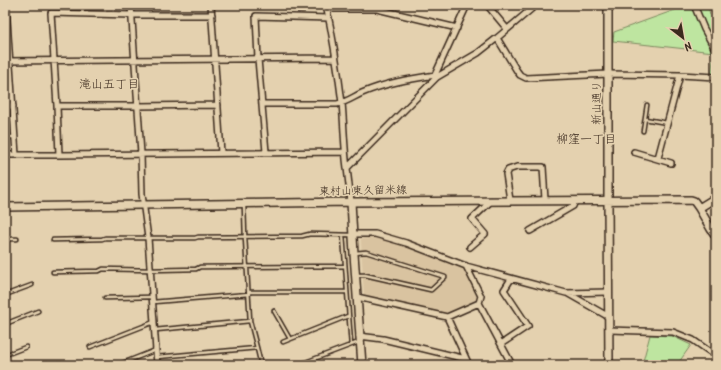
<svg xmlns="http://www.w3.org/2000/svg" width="721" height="370" viewBox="0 0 721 370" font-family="Kalam,'Klee One',sans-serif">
<rect width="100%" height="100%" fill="#e4d1af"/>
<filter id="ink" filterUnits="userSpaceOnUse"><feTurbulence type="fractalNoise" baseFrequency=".025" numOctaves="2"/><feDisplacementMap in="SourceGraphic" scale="8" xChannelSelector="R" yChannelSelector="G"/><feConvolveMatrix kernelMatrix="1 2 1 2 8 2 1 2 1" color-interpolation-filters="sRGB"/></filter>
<g filter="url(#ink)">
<path fill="#d9c3a0" d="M 376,237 L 466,268 L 479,294 L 477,301 L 448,314 L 364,296 L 361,239 Z"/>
<path fill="#bee5a0" stroke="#7c885f" d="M 686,5 L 708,5 L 710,15 L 716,14 L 716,76 L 711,76 L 714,52 L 613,41 L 614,32 L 686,6 Z
M 650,335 L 672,336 L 691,345 L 677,365 L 642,365 Z"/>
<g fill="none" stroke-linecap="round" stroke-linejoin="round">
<g stroke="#3b2a1e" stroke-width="5.5">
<path id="lane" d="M 645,119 L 667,123
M 643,131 L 647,105
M 5,137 L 14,137
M 244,205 L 245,237 L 250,321 L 257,348 L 261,365
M 343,235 L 351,345
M 5,239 L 17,239
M 53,240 L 102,239 L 105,238 L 195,238 L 198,237 L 302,236 L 310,234 L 351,235
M 354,253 L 366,252 L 445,277 L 431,290 L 365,275 L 356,275
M 53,272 L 99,271 L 103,269 L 150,270 L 196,269 L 200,267 L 345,266
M 249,292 L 347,292
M 5,295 L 32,285
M 105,298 L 152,297
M 153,302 L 249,294
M 274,311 L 290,339
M 5,324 L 38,311
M 155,330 L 250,321
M 283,342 L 348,316
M 90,347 L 154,322
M 5,355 L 26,347
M 157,357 L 257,348
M 118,365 L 156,350
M 298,365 L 359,342"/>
</g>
<g stroke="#3b2a1e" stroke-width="8">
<path id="street" d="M 6,5 L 16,155
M 131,5 L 141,154 L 142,194 L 148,238 L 157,365
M 211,5 L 221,153
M 326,5 C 333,37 338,70 342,103 C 344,124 344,146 347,168
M 487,5 L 507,29
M 694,5 L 704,29 L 716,51
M 327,9 L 377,9 L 457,28
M 212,15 L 131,15 L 51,13 L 57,106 L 59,155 L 345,152
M 497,38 L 517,71 L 520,75 L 526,78 L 608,74 L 680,75 L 716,77
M 5,61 L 335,58
M 435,75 L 467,5
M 262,104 L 337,104 C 347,102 353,97 362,93 C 385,83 410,79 435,75
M 5,106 L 13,106
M 57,106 L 137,106 L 218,105
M 266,152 L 258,59 L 256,16 L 329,18
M 634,152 L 671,163
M 5,155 L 59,155
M 658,158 L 680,75
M 510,200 L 506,174 L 508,170 L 517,167 L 543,167 L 545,200
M 351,202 L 347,168 L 437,77 L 478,53 L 497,38 L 536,5
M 530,231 L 573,206 L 575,201
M 353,234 L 375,234 L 406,243 L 466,266 L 566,293 L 608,292
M 470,247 L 485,234 L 472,219 L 491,201
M 567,293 L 609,317
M 357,297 L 447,317 L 479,303 L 481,296 L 466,266
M 479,303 L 512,365
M 447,317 L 469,365
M 609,330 L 673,332 L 693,340 L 716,356
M 359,336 L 383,339 L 466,359
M 501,344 L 528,326 L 504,290 L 511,279"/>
</g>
<g stroke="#3b2a1e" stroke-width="10">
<path id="secondary" d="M 608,5 L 608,201 L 609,365
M 351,202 L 354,254 L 362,365
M 5,207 L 351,202 L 691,200 L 694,201 L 699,208 L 711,229 L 716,236
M 699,208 L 712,200 L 716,199"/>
</g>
<use href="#lane" stroke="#e4d1af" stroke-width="2.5"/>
<use href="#street" stroke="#e4d1af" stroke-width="5"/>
<use href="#secondary" stroke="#e4d1af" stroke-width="7"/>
</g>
</g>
<g text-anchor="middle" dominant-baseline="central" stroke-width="3.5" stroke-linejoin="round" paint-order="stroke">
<g font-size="11" fill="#3b2a1e" stroke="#e4d1af">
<text transform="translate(597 103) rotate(-90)">新山通り</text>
<text transform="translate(363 191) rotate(-1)">東村山東久留米線</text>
</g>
<g font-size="12" fill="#3b2a1e" stroke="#e4d1af">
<text x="109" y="84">滝山五丁目</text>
<text x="586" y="139">柳窪一丁目</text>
</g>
</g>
<rect width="721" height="370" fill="none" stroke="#e4d1af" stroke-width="20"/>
<rect x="10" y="10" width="701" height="350" fill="none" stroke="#3b2a1e" stroke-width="1.5" filter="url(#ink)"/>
<g transform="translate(683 38) rotate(149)" stroke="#e4d1af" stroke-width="3" paint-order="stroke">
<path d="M0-3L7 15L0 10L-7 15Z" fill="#3b2a1e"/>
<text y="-6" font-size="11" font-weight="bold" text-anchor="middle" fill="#3b2a1e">N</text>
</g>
</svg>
